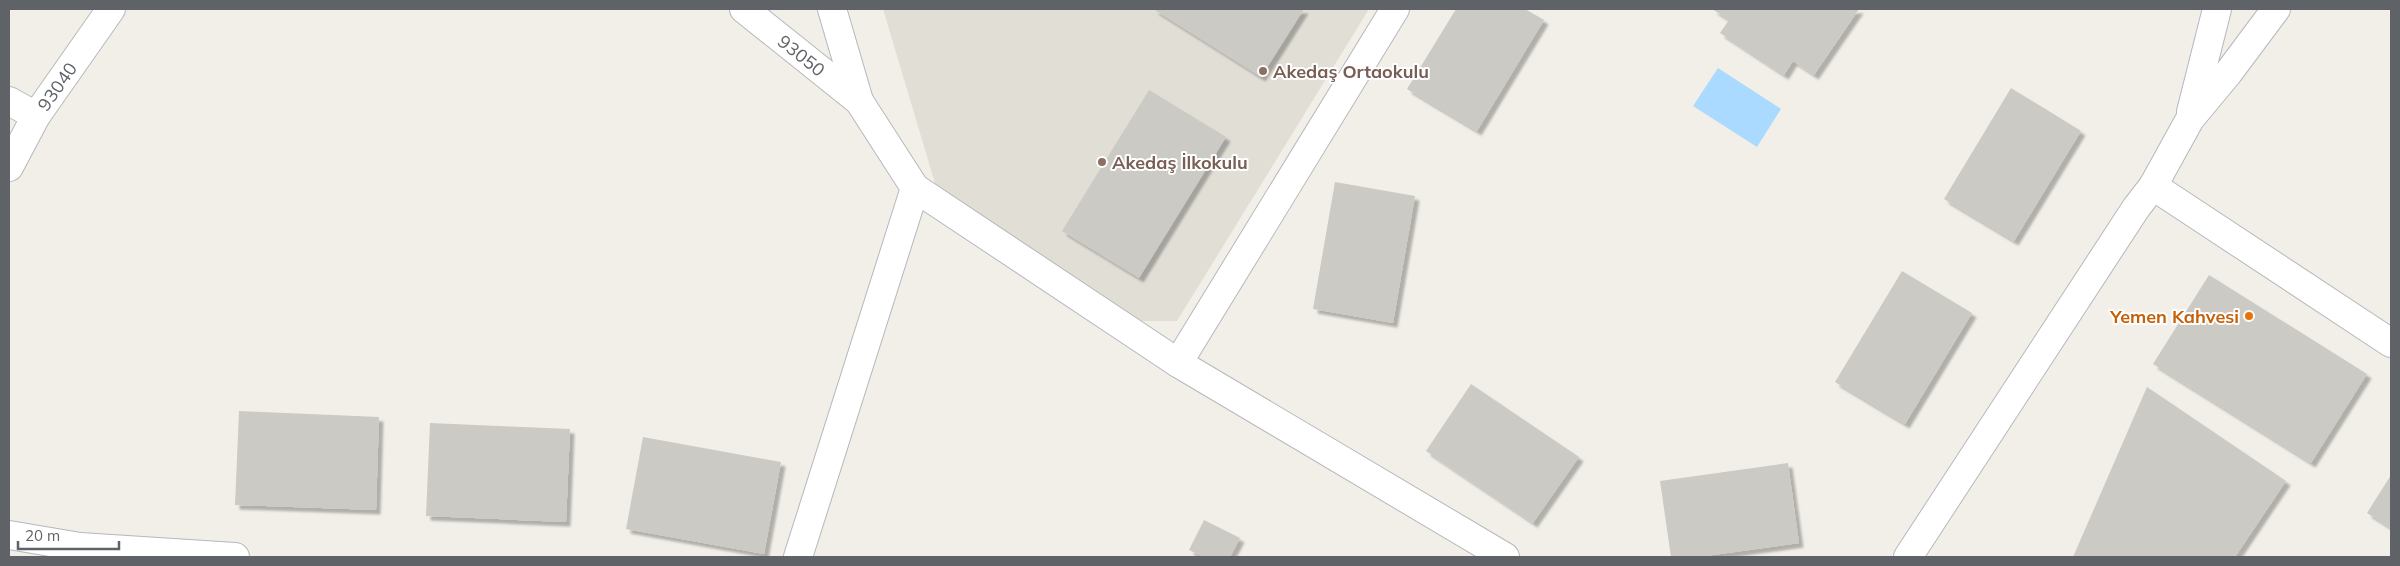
<svg xmlns="http://www.w3.org/2000/svg" width="2400" height="566" viewBox="0 0 2400 566" font-family="Mulish,sans-serif">
<defs>
<filter id="shadow"><feDropShadow dx="4.5" dy="4.5" stdDeviation="1" flood-color="#0004"/></filter>
</defs>
<rect width="100%" height="100%" fill="#f1efe8"/>
<path fill="#e1ded6" d="M 883,9 L 1369,9 L 1177,321 L 1140,321 L 937,190 Z"/>
<path fill="#aadaff" d="M 1718,68 L 1781,109 L 1757,147 L 1693,106 Z"/>
<path fill="#cccac5" filter="url(#shadow)" d="M 1153,9 L 1304,9 L 1261,77 Z
M 1456,9 L 1525,9 L 1544,20 L 1477,131 L 1407,89 Z
M 1712,9 L 1859,9 L 1814,75 L 1793,61 L 1784,75 L 1720,33 L 1729,20 Z
M 2011,88 L 2081,131 L 2014,241 L 1944,199 Z
M 1149,90 L 1226,137 L 1139,278 L 1062,231 Z
M 1335,182 L 1415,196 L 1393,323 L 1313,309 Z
M 1902,271 L 1972,313 L 1905,424 L 1835,382 Z
M 2209,275 L 2367,374 L 2311,463 L 2153,364 Z
M 1471,384 L 1579,457 L 1533,523 L 1426,451 Z
M 2147,387 L 2286,481 L 2235,557 L 2073,557 Z
M 239,411 L 379,417 L 376,510 L 235,505 Z
M 430,423 L 570,429 L 566,522 L 426,516 Z
M 643,437 L 781,462 L 764,554 L 626,529 Z
M 1788,463 L 1799,543 L 1698,557 L 1671,557 L 1660,481 Z
M 2391,475 L 2391,528 L 2367,513 Z
M 1204,520 L 1240,538 L 1230,557 L 1204,557 L 1189,550 Z"/>
<g fill="none" stroke-linecap="round" stroke-linejoin="round">
<g stroke="#b5b8bc" stroke-width="30">
<g id="minor">
<path id="s1" d="M 744,9 L 859,101"/>
<path d="M 832,9 L 859,101 L 915,188 L 1178,363 L 1505,557"/>
<path d="M 9,101 L 36,116"/>
<path d="M 2191,112 L 2217,9"/>
<path id="s2" d="M 9,167 L 36,116 L 111,9"/>
<path d="M 2153,186 L 2391,343"/>
<path d="M 1178,363 L 1395,9"/>
<path d="M 9,535 L 80,547 L 235,557"/>
<path d="M 798,557 L 915,188"/>
<path d="M 1908,557 L 2136,208 L 2153,186 L 2190,119 L 2229,72 L 2276,9"/>
</g>
</g>
<use href="#minor" stroke="#fff" stroke-width="28"/>
</g>
<g fill="#8d6e63" stroke="#fff" stroke-width="2">
<circle cx="1263" cy="71" r="5"/>
<circle cx="1102" cy="162" r="5"/>
</g>
<circle fill="#e8710a" stroke="#fff" stroke-width="2" cx="2249" cy="316" r="5"/>
<g text-anchor="middle" dominant-baseline="central" stroke-width="4" stroke-linejoin="round" paint-order="stroke">
<g font-size="18" fill="#5f6368" stroke="#fff">
<text stroke="none"><textPath href="#s1" startOffset="74">93050</textPath></text>
<text stroke="none"><textPath href="#s2" startOffset="94">93040</textPath></text>
</g>
<g font-size="18" font-weight="bold" fill="#785e54" stroke="#fff" text-anchor="start">
<text x="1273" y="71">Akedaş Ortaokulu</text>
<text x="1112" y="162">Akedaş İlkokulu</text>
</g>
<g font-size="18" font-weight="bold" fill="#c56008" stroke="#fff" text-anchor="end">
<text x="2239" y="316">Yemen Kahvesi</text>
</g>
</g>
<rect width="2400" height="566" fill="none" stroke="#5f6368" stroke-width="20"/>
<path d="M18 541v8h101v-8" fill="none" stroke="#5f6368" stroke-width="2.5"/>
<text x="25" y="541" font-size="15" fill="#5f6368" stroke="#ffffff" stroke-width="4" paint-order="stroke">20 m</text>
</svg>
